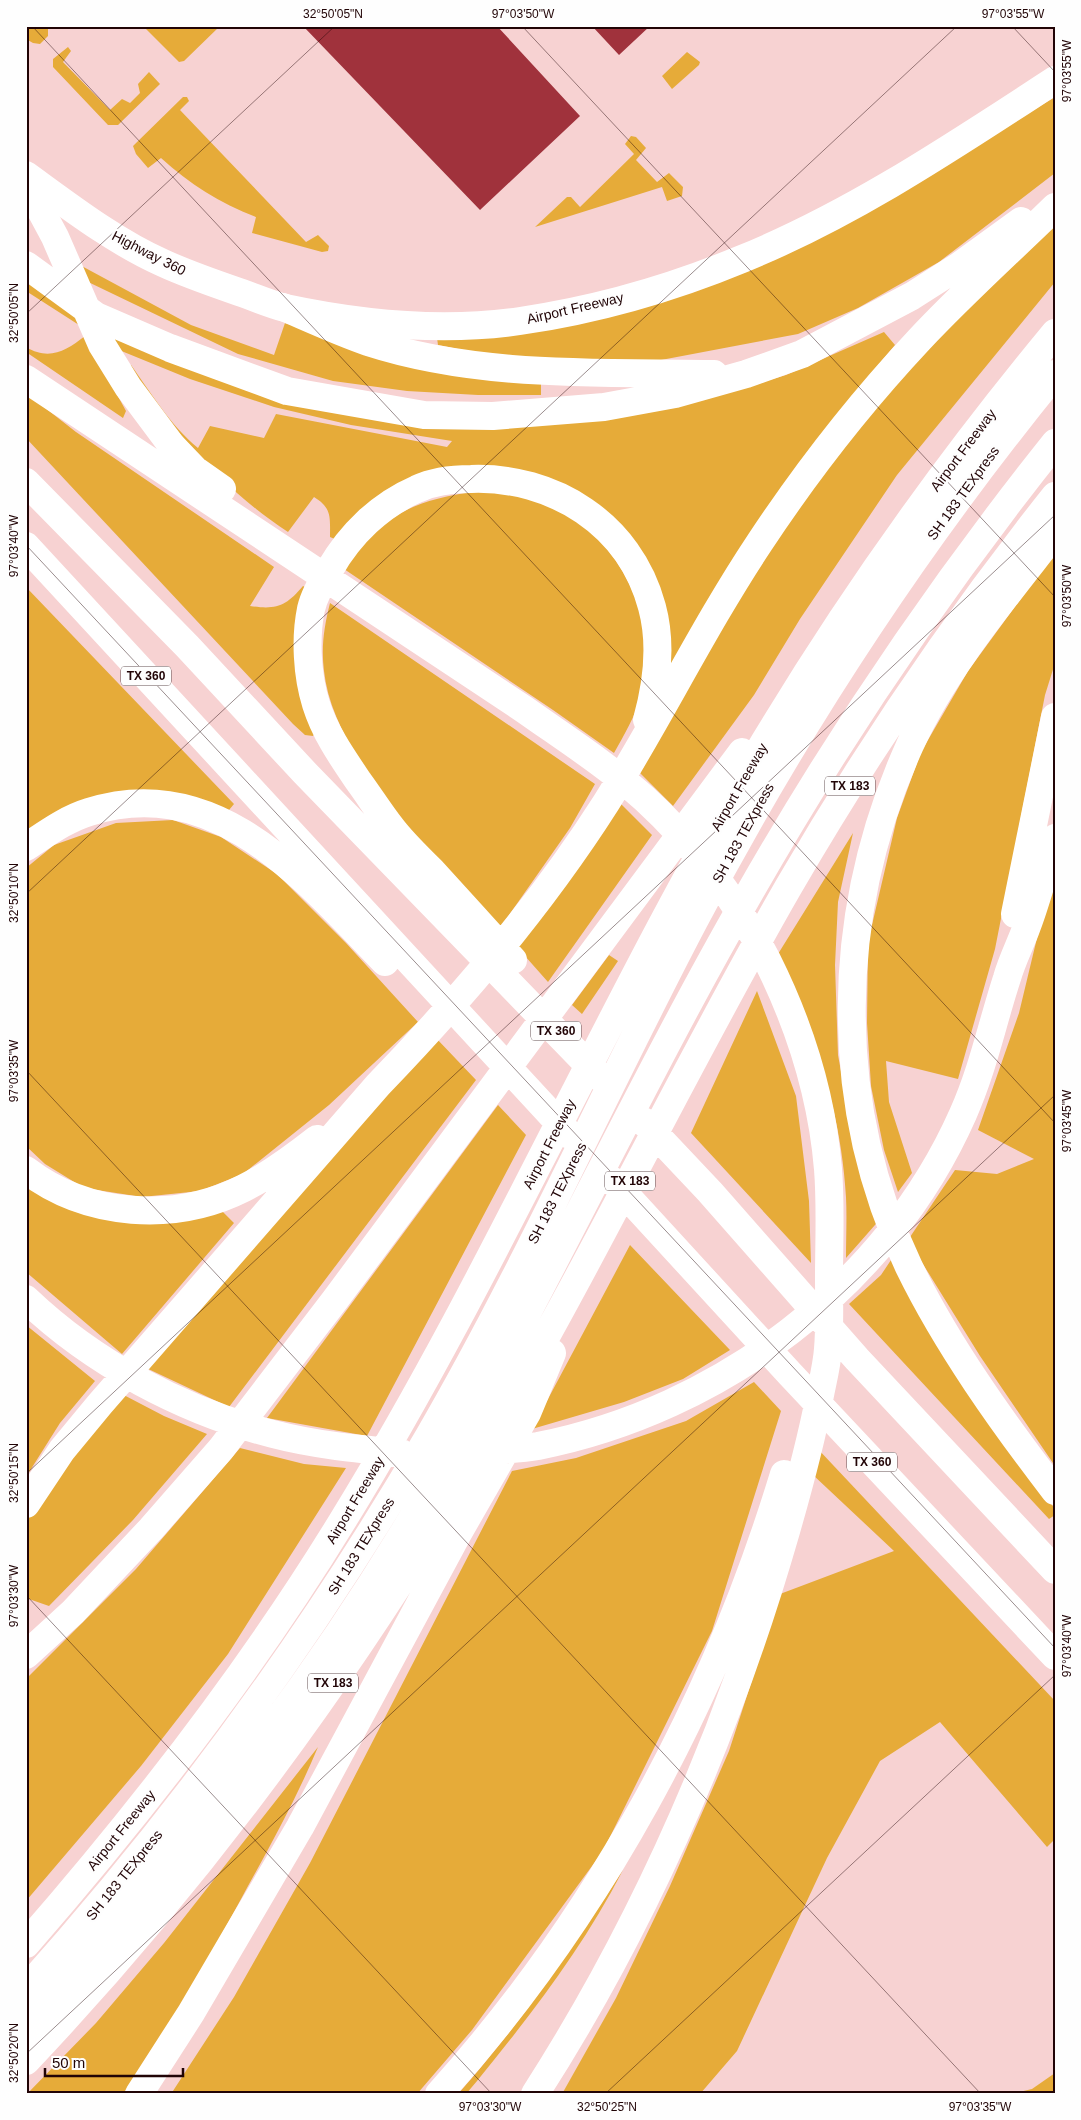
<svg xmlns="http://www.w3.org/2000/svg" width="1081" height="2120" viewBox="0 0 1081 2120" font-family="Arial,sans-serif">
<rect width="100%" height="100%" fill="#f7d2d2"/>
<path fill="#e6ab39" d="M 26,26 L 48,26 L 48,36 L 40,44 L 33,43 L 26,39 Z
M 143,26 L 220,26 L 184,61 L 179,62 Z
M 68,47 L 71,51 L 63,62 L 110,110 L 122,99 L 130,103 L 140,93 L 138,84 L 149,72 L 160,84 L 118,125 L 108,125 L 53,67 L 53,59 Z
M 687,52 L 700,62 L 699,65 L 672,89 L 662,76 Z
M 183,97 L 187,97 L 189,101 L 180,110 L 306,242 L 318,235 L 329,246 L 328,251 L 322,252 L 252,233 L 256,217 C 219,203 190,184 161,158 L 148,168 L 136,154 L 133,146 Z
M 1055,97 L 1055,173 L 939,262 L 858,308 L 798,334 L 661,360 L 548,361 L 488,355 L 438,345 L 437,338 L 532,330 L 883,202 Z
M 631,136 L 636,137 L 646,148 L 636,160 L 657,182 L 669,173 L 683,187 L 682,196 L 667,201 L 662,187 L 535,227 L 567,197 L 571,197 L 580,207 L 634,154 L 625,144 Z
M 1055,220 L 1055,282 L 897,475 L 800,619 L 754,695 L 673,806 L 640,773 L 762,556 L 869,409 Z
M 78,264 L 191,325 L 274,355 L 285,323 L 396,357 L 541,381 L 541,395 L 478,395 L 407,391 L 333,381 L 238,354 L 84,280 Z
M 26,276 L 70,305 L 79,325 L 26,291 Z
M 884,332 L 895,345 L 854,394 L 669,671 L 627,534 L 468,467 L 337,540 L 330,537 C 330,517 332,508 314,497 L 288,532 C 222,489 174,430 128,367 L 131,365 C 151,393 171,426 198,448 L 210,426 L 264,438 L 276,414 L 447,447 L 452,441 L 351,425 L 274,407 L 190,379 L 119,350 L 110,334 L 475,426 L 722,394 L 786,375 Z
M 85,336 L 126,411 L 123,418 L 26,352 L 26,347 C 49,361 66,351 85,336 Z
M 26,393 L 76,432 L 274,567 L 250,606 C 277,610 286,606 303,586 L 309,589 L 318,728 L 313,736 L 305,735 L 293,724 L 26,438 Z
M 478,491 C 488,491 499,490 509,492 C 523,496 562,509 573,517 C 629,557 658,627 641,695 C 636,715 624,735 614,753 L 553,710 L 344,569 C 385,513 411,501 478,491 Z
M 1055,552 L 1055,663 L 1045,695 L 995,949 L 958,1079 L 886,1061 L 889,1102 L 912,1173 L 898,1192 L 884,1150 L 871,1086 L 867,1023 L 868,942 L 897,818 L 921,752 L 968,671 Z
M 26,587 L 234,804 L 229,810 L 203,800 L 177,795 L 26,834 Z
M 330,603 L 595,784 L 570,828 L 500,928 C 440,868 333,758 324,671 C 321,647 324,627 330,603 Z
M 620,803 L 652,835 L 548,982 L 517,947 Z
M 173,820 L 221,837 L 277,874 L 346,943 L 418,1022 L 329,1105 L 243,1174 L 200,1191 L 142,1197 L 84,1188 L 45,1164 L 26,1146 L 26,868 L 54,845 L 116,823 Z
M 853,833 L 838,902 L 835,965 L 838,1055 L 858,1164 L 882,1217 L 846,1258 C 846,1238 847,1217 846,1197 C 841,1110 814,1033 778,954 Z
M 1055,883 L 1055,1466 L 980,1356 L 908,1240 L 955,1170 L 997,1174 L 1034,1159 L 978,1130 L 1019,1013 L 1043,913 Z
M 609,955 L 618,961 L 582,1014 L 572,1005 Z
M 757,991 L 796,1096 L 809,1201 L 811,1263 L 691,1133 Z
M 436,1038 L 476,1080 L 229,1407 L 144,1367 Z
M 498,1105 L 526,1135 L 367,1436 L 267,1418 Z
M 26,1185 L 99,1217 L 155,1224 L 219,1208 L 234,1223 L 122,1354 L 26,1272 Z
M 630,1245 L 730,1350 L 683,1379 L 624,1402 L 532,1429 Z
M 893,1257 L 986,1415 L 1055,1509 L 1055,1515 L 1049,1519 L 849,1304 L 881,1275 Z
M 26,1325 L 95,1381 L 60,1423 L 26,1477 Z
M 754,1382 L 781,1411 L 712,1631 L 603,1851 L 472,2030 L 417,2094 L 171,2094 L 234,1997 L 310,1863 L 512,1471 L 576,1458 L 686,1421 Z
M 118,1392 L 164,1416 L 207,1434 L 133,1520 L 49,1606 L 26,1598 L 26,1519 L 48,1481 Z
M 240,1448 L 304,1464 L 346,1468 L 228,1654 L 141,1766 L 26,1901 L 26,1679 L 136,1569 Z
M 817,1448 L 1055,1701 L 1055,1839 L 1047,1847 L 940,1722 L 880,1761 L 827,1858 L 737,2051 L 700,2094 L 562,2094 L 616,1998 L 670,1886 L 729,1751 L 780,1594 L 894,1551 L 812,1474 Z
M 318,1747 C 298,1795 273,1841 248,1886 C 210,1957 169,2028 123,2094 L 27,2094 L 96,2023 L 164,1943 Z
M 623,1870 C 582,1949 533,2012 477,2081 L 466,2094 L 458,2094 C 520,2024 572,1948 623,1870 Z
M 1055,2073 L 1055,2094 L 1010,2094 L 1032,2089 Z"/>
<path fill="#a0323c" d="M 303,26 L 497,26 L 580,116 L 480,210 Z
M 592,26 L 650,26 L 619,55 Z"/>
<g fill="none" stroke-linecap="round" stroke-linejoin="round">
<path stroke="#fff" stroke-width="28" d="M 26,175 C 70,207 114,241 163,263 C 189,275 216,284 242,293 C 256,298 270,304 285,308 C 360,324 444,332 520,321 C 595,310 672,288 742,259 C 853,214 955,145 1055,80"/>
<path stroke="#fff" stroke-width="28" d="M 26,183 L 55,237 L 102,345 L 128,387 L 172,446 L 195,470 L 222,489
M 26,265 L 96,316 L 170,348 L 287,391 L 424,415 L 493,416 L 604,407 L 675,394 L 746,374 L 802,354 L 912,296 L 959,266 L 1021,221
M 283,307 C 311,319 339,332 368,342 C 479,378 599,372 714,374
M 26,379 L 525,710 C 566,739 608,766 645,799 C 694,844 736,900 767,960 C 799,1024 822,1097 828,1169 C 831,1206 829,1242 829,1278 C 829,1302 830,1326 828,1349 C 827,1364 823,1380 820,1395 C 811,1441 799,1486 786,1531 C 729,1729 646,1921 535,2094
M 26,482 L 187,646 L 305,773 L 601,1078
M 1055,533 C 1003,600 946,667 910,745 C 835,911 830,1101 909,1267 C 947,1345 1002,1422 1055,1491
M 26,546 L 570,1135
M 26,847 C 46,834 66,819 89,812 C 218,771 306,881 385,962
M 1015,914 L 1055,717
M 513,960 C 486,930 459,901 432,871 C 418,857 403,843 391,827 C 380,813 370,797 359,782 C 342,757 325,733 316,704 C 307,675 305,638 311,609 C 314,596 323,580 330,569 C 350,534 380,505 417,489 C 434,481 453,479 471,479 C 553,476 630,524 652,607 C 662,644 657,684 647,720
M 643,1121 L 710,1192 L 857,1359 L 1055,1570
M 26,1170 C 87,1217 175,1223 244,1188 C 270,1175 294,1157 317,1139
M 613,1181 L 790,1374 L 1055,1656
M 26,1299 C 93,1363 183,1411 273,1434 C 315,1445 358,1449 401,1453
M 468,1452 C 491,1450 515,1450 538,1446 C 720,1410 887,1286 963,1114 C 983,1069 992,1024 1007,978 C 1012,960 1021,943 1027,926 C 1038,897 1045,867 1055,838
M 26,1504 L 62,1450 L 100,1404 L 378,1085 C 462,998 541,905 606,803 C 660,717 704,626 760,542 C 807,471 860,403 919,340 C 962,294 1010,251 1055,207
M 26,1655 L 73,1612 L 151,1529 L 221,1449 L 335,1300 L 742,752
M 26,1944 C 142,1811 251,1671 343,1520 C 498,1268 613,995 765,741 C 851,598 948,462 1055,333
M 26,1989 C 179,1818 314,1634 429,1436 C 526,1269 604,1092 694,921 C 796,727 916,544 1055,374
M 26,2026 C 170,1869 302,1702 412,1519 C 533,1318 629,1103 746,899 C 837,739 940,587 1055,443
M 26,2061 C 208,1869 364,1654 496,1425 C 599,1248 687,1063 789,886 C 868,750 957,619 1055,496
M 139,2094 L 191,2013 L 300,1827 L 457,1535 L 527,1413 L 552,1353
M 439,2094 C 599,1916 715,1702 784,1474"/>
</g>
<path fill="none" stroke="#210406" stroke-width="1" stroke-opacity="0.45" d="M 32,26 L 1055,1123M 522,26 L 1055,597M 1012,26 L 1055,72M 26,314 L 335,26M 26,545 L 1055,1648M 26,894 L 957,26M 26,1070 L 981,2094M 26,1474 L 1055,515M 26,1595 L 492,2094M 26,2054 L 1055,1095M 605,2094 L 1055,1675"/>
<g text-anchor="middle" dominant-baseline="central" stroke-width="5" stroke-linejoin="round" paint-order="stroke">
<g fill="#fefefe" stroke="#634f50" stroke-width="1">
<rect x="121" y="666.5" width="50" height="19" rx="4"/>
<rect x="825" y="776.5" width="50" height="19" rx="4"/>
<rect x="531" y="1021.5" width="50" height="19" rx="4"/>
<rect x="605" y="1171.5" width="50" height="19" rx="4"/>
<rect x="847" y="1452.5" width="50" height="19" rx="4"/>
<rect x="308" y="1673.5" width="50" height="19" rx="4"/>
</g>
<g font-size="12" font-weight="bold" fill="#210406">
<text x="146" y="676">TX 360</text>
<text x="850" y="786">TX 183</text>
<text x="556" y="1031">TX 360</text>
<text x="630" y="1181">TX 183</text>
<text x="872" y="1462">TX 360</text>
<text x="333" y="1683">TX 183</text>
</g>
<g font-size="14" fill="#210406" stroke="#fefefe">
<text transform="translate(149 253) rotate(27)">Highway 360</text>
<text transform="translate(575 308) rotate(-13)">Airport Freeway</text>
<text transform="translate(963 450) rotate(-53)">Airport Freeway</text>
<text transform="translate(963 493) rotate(-54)">SH 183 TEXpress</text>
<text transform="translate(739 787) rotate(-60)">Airport Freeway</text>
<text transform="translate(743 833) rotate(-61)">SH 183 TEXpress</text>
<text transform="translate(549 1144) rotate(-63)">Airport Freeway</text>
<text transform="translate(557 1193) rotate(-63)">SH 183 TEXpress</text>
<text transform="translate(355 1500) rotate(-59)">Airport Freeway</text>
<text transform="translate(361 1546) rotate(-58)">SH 183 TEXpress</text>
<text transform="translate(121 1830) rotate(-51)">Airport Freeway</text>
<text transform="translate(124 1875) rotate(-51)">SH 183 TEXpress</text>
</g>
</g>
<rect width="1081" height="2120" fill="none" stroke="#fefefe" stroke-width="55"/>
<path d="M45 2068v8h138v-8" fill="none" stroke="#210406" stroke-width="2.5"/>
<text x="52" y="2068" font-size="15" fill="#210406" stroke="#fefefe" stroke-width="4" paint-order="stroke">50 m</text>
<rect x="28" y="28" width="1026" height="2064" fill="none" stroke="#210406" stroke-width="2"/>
<g font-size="12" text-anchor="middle" fill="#210406">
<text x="333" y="18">32°50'05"N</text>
<text x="523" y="18">97°03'50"W</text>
<text x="1013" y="18">97°03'55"W</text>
<text transform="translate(1067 71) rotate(-90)" y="4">97°03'55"W</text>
<text transform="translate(14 313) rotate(-90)" y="4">32°50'05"N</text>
<text transform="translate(14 546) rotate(-90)" y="4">97°03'40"W</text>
<text transform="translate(1067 596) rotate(-90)" y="4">97°03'50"W</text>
<text transform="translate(14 893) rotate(-90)" y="4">32°50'10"N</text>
<text transform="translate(14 1071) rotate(-90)" y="4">97°03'35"W</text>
<text transform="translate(1067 1121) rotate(-90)" y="4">97°03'45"W</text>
<text transform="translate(14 1473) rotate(-90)" y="4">32°50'15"N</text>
<text transform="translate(14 1596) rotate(-90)" y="4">97°03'30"W</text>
<text transform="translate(1067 1646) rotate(-90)" y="4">97°03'40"W</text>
<text transform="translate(14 2053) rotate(-90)" y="4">32°50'20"N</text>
<text x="490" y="2111">97°03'30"W</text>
<text x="607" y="2111">32°50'25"N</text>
<text x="980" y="2111">97°03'35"W</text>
</g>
</svg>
